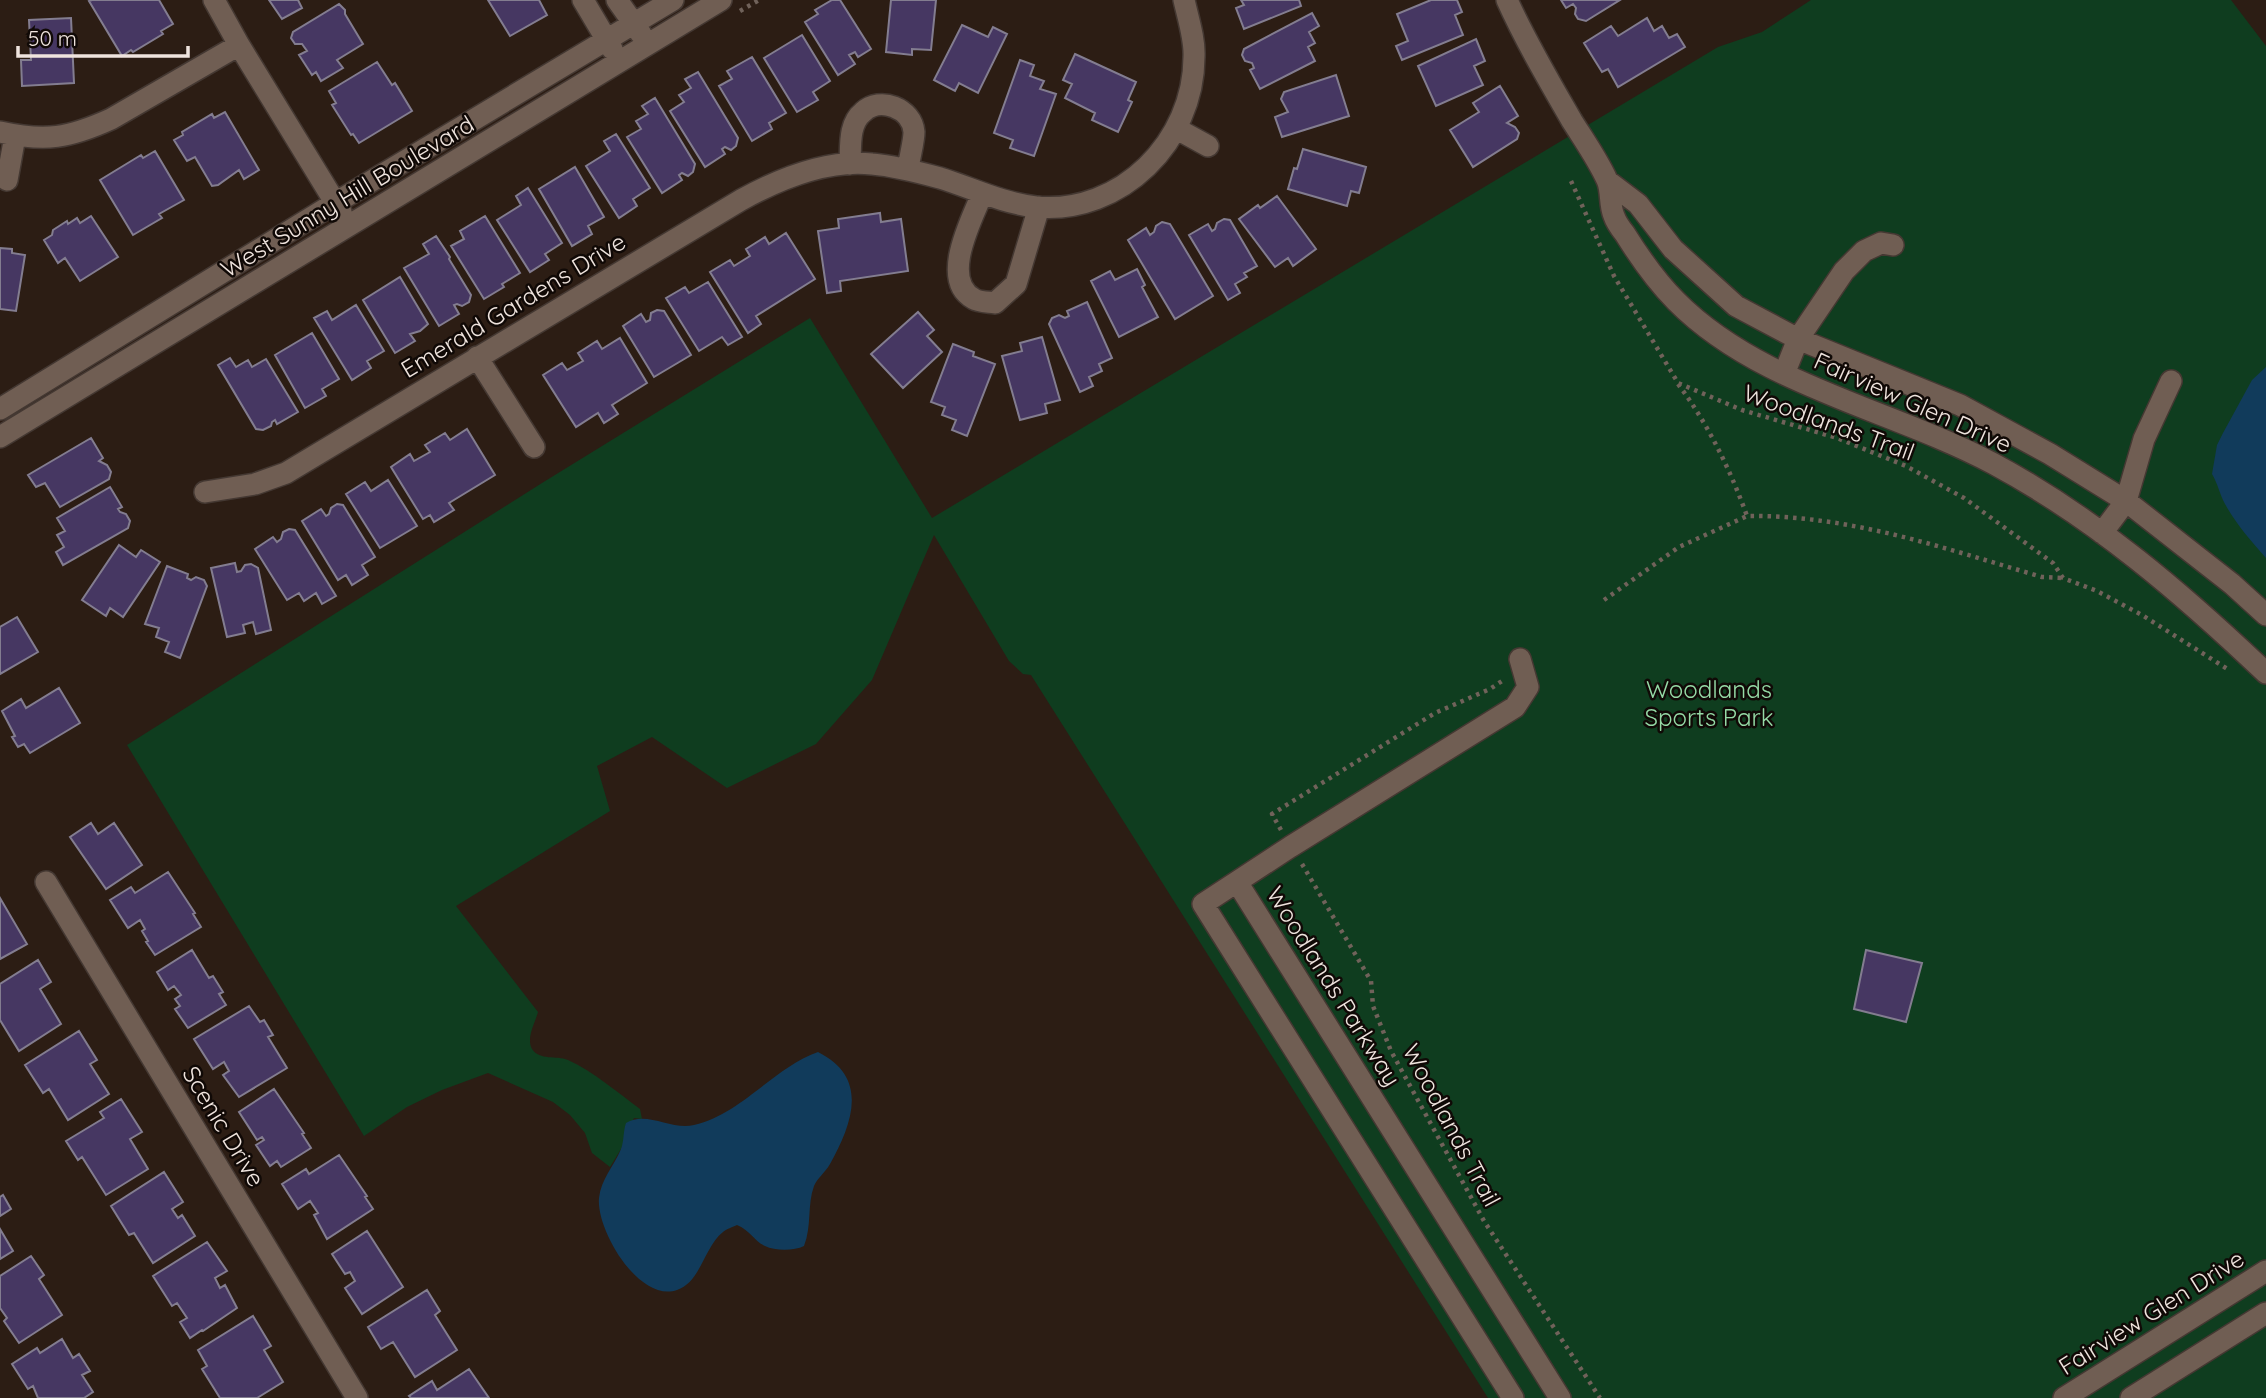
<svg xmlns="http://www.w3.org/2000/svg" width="2266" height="1398" viewBox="0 0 2266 1398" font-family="Quicksand,sans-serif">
<rect width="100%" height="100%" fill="#2c1d14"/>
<path fill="#0f3d1f" d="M 1811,0 L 2231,0 L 2266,46 L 2266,1398 L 1488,1398 L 1031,675 L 1023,674 L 1009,661 L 934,535 L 872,680 L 816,744 L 727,788 L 652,737 L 597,766 L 610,811 L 456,906 L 538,1012 C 535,1023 526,1038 532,1049 C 540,1061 556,1055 568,1060 C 594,1072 617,1092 640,1109 L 642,1119 L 634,1118 L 621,1149 L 610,1167 L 592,1153 L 585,1133 L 570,1115 L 553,1102 L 488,1073 L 442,1090 L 407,1107 L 364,1136 L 127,745 L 542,483 L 810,318 L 932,518 L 1718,47 L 1762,32 Z"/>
<path fill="#113b5b" d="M 2266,367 L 2266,558 C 2251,541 2236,524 2225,504 C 2220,495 2218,484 2212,474 L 2217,445 L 2223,433 L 2252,380 Z
M 818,1052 C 870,1078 852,1124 830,1164 C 825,1173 817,1178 814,1186 C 807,1205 812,1226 804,1246 C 794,1251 775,1251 765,1246 C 754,1241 751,1231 737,1225 C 733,1227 726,1229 723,1232 C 704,1247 701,1282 677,1290 C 639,1303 596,1230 599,1198 C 601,1179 614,1166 621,1149 C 624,1141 623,1132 626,1123 C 647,1110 672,1131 694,1125 C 742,1114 773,1068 818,1052 Z"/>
<path fill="#463762" stroke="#837d90" stroke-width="2" d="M 92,0 L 159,0 L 173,24 L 161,31 L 163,34 L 133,52 L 131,50 L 122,56 L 89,1 Z
M 269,0 L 298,0 L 302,8 L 282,19 Z
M 488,0 L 539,0 L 547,15 L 510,36 Z
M 832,0 L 840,0 L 871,49 L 858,57 L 855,52 L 849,55 L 855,64 L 838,75 L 805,22 L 818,14 L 815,10 Z
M 891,0 L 936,0 L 931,50 L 912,49 L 912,55 L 886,52 Z
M 1241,0 L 1299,0 L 1301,6 L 1244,29 L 1236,8 L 1244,5 Z
M 1431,0 L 1457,0 L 1462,12 L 1455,15 L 1463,35 L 1402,60 L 1396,46 L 1408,41 L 1397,14 Z
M 1561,0 L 1620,0 L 1586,21 L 1578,19 L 1575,14 L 1576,8 L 1573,4 L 1566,8 Z
M 339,4 L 345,10 L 345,14 L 363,44 L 337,60 L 343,68 L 321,81 L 316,72 L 312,75 L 299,55 L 307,51 L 302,44 L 295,44 L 291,38 L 293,32 Z
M 1312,13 L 1319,26 L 1309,32 L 1315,43 L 1308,47 L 1315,61 L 1260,89 L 1250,70 L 1254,68 L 1252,63 L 1245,61 L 1242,55 L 1244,49 Z
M 71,18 L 74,83 L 22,86 L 21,60 L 31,60 L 29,20 Z
M 1647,18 L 1654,31 L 1662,26 L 1669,38 L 1677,34 L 1685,47 L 1618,87 L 1608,69 L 1602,72 L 1584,43 L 1611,26 L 1618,36 Z
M 962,25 L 988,37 L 993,27 L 1007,34 L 978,93 L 959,83 L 955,91 L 934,80 Z
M 802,35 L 830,81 L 813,92 L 818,100 L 797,112 L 764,58 Z
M 1476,39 L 1485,61 L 1474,66 L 1483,85 L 1436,106 L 1418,66 Z
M 1075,54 L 1136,82 L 1128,100 L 1132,102 L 1118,132 L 1092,120 L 1095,113 L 1065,98 L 1072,84 L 1063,80 Z
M 752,57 L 786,113 L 769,123 L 772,129 L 752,141 L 719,86 L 732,79 L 727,71 Z
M 1020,60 L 1034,65 L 1030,76 L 1044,81 L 1040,89 L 1056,94 L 1034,156 L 1010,148 L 1013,140 L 994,133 Z
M 377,62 L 392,85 L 395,83 L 412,111 L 359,143 L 353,134 L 351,135 L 332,105 L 336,103 L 329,91 Z
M 698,72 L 738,138 L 736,146 L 731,150 L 725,147 L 722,149 L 725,154 L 705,167 L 670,111 L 684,102 L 679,95 L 691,88 L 685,79 Z
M 1336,75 L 1349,116 L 1282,137 L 1275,117 L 1288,112 L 1281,99 L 1284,92 Z
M 1500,86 L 1518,116 L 1507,123 L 1515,127 L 1519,133 L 1517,139 L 1473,167 L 1450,130 L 1479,112 L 1473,103 Z
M 655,98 L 695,164 L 693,172 L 688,176 L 682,173 L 679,175 L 682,180 L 662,193 L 627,137 L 641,129 L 636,121 L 648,114 L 642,106 Z
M 225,112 L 259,170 L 244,179 L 239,170 L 218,185 L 212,186 L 195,157 L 187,161 L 174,140 L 183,135 L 182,132 L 212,114 L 214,118 Z
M 616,134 L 650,188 L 633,199 L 637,206 L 619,218 L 586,166 L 610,151 L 604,141 Z
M 1303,149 L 1366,167 L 1359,193 L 1351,191 L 1347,206 L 1288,189 L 1294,168 L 1297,169 Z
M 155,151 L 184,200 L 159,214 L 162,218 L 133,235 L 100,180 L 141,155 L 143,158 Z
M 575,167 L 604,217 L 588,226 L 592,234 L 572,246 L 539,189 Z
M 528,188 L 562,243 L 545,254 L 549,260 L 530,272 L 497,220 L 521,205 L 516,196 Z
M 1277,196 L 1316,249 L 1293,266 L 1288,258 L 1275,267 L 1239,219 L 1258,205 L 1260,208 Z
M 880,213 L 881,222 L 901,219 L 908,271 L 840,281 L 841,291 L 827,293 L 818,231 L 839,228 L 838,219 Z
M 91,216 L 118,257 L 80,281 L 65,258 L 58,263 L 44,240 L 52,235 L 53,230 L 67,221 L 68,224 L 77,218 L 80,223 Z
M 485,216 L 520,273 L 502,284 L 504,287 L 484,299 L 451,246 L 464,239 L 460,231 Z
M 1224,219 L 1230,220 L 1257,266 L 1244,273 L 1247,277 L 1235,284 L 1240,293 L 1228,300 L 1189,235 L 1208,224 L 1212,231 L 1215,229 L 1217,223 Z
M 1162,222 L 1170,224 L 1213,296 L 1175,319 L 1128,240 L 1146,228 L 1150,235 L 1154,232 L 1156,226 Z
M 786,233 L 815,279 L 756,316 L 761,324 L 748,333 L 710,272 L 730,260 L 734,266 L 750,256 L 746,249 L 765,237 L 769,244 Z
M 436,236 L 450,257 L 449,259 L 471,295 L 469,302 L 462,306 L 457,304 L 454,305 L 459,314 L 439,326 L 404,268 L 429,254 L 423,244 Z
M 0,248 L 12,249 L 12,253 L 25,255 L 16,311 L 0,309 Z
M 1137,269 L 1145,285 L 1142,287 L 1158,317 L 1119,337 L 1091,281 L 1110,271 L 1115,280 Z
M 400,277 L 428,324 L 420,331 L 410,334 L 415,341 L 395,353 L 363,300 Z
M 708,282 L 742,337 L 728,345 L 722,337 L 699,351 L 666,298 L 685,287 L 689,293 Z
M 1087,302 L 1112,358 L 1099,364 L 1102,371 L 1089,377 L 1093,386 L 1080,392 L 1049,324 L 1052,318 L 1059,315 L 1065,318 L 1069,316 L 1067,311 Z
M 356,305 L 384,351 L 367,361 L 371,368 L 352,380 L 314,318 L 327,311 L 332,320 Z
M 657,310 L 664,311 L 691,355 L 654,377 L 623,326 L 641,314 L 646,322 L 650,320 L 651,313 Z
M 918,312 L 934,330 L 927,336 L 942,352 L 903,388 L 871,354 Z
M 312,333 L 339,379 L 322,389 L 326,396 L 305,408 L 275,355 Z
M 1042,337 L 1060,400 L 1045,404 L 1047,413 L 1020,420 L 1002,356 L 1022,351 L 1020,343 Z
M 620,338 L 647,383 L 612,405 L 618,414 L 604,423 L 598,413 L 576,427 L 543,375 L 562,363 L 567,370 L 583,361 L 578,353 L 597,341 L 602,349 Z
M 953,344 L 974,352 L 973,356 L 995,364 L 967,436 L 952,430 L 956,420 L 942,415 L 945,407 L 931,402 Z
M 230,358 L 236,367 L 248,360 L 252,367 L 266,359 L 298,412 L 277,424 L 275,420 L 272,422 L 271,426 L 263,430 L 256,429 L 218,365 Z
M 467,429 L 495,475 L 449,503 L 454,510 L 434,522 L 430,515 L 423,519 L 391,467 L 410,454 L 414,461 L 430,452 L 425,445 L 445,433 L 450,440 Z
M 91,438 L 103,458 L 99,461 L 107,465 L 111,472 L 109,479 L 60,507 L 45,483 L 36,487 L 28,475 Z
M 388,480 L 417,526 L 380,548 L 346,494 L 365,482 L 371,491 Z
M 110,487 L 122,507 L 118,509 L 120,512 L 126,514 L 130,521 L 128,528 L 63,565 L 56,552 L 64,547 L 57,535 L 65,531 L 57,518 Z
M 337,504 L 343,505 L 375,557 L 362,565 L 368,575 L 352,585 L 346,575 L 338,580 L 302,521 L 321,509 L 326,516 L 329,514 L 331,508 Z
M 289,529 L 295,530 L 336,596 L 322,604 L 316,593 L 304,601 L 299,593 L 287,600 L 255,549 L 273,537 L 277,542 L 281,539 L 283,532 Z
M 119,545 L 136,557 L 141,550 L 160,562 L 123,617 L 110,608 L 106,616 L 82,600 Z
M 235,563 L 237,572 L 241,571 L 245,565 L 251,564 L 258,568 L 271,630 L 256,634 L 253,622 L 243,625 L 245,633 L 227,637 L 211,568 Z
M 167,566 L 188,574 L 187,578 L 191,580 L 196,577 L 204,580 L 207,586 L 180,658 L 165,652 L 169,642 L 156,637 L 159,628 L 145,624 Z
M 17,617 L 38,652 L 0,674 L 0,627 Z
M 59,688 L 80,723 L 30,753 L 24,744 L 18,747 L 12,737 L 15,736 L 2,711 L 21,699 L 26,708 Z
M 91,823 L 98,834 L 114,823 L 142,865 L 106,889 L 70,837 Z
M 168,872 L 195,913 L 193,914 L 201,927 L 155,955 L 146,942 L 148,941 L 142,931 L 145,929 L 140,920 L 128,928 L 110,900 L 131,887 L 135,893 Z
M 0,898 L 27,944 L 0,959 Z
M 192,950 L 209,978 L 213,976 L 223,992 L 219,994 L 226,1005 L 188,1028 L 175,1009 L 180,1006 L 175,999 L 181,995 L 174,986 L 168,990 L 157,972 Z
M 1866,950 L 1922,963 L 1906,1022 L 1854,1009 Z
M 38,960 L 51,982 L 40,989 L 61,1024 L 19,1051 L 0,1020 L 0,984 Z
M 249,1006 L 260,1022 L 264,1020 L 273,1035 L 268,1037 L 287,1068 L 239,1097 L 223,1075 L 229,1071 L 224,1062 L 213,1069 L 194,1039 Z
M 79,1031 L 97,1060 L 90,1064 L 109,1094 L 68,1120 L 49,1089 L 43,1093 L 25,1065 Z
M 274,1089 L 304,1133 L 302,1134 L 311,1148 L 281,1167 L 277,1161 L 270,1166 L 256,1145 L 264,1140 L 262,1137 L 257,1140 L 239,1112 Z
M 121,1099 L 142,1132 L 130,1139 L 148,1169 L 106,1195 L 82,1157 L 78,1160 L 66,1141 L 104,1118 L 100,1112 Z
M 339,1155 L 367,1196 L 365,1197 L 373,1209 L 327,1239 L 314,1215 L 318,1213 L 310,1201 L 298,1209 L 282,1184 L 306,1169 L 309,1174 Z
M 164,1172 L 183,1202 L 172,1209 L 178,1218 L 182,1215 L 195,1236 L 153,1263 L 134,1233 L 129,1235 L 111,1206 Z
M 3,1195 L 11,1209 L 0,1216 L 0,1197 Z
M 0,1229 L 13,1251 L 0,1259 Z
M 367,1231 L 403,1287 L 362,1314 L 345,1288 L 355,1281 L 350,1272 L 345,1274 L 332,1254 Z
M 207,1242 L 227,1271 L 215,1278 L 220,1288 L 225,1285 L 237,1308 L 203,1331 L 202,1330 L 190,1338 L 180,1322 L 187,1318 L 177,1303 L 172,1306 L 153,1276 Z
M 31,1256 L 44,1275 L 39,1279 L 62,1315 L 19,1343 L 4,1321 L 7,1318 L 0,1308 L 0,1276 Z
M 427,1290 L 440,1311 L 435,1315 L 457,1350 L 415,1377 L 393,1342 L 381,1349 L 368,1327 Z
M 253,1316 L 271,1346 L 264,1350 L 283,1382 L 257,1398 L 220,1398 L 202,1369 L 207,1366 L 198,1350 Z
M 62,1339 L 73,1358 L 79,1354 L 90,1371 L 82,1375 L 93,1392 L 84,1398 L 38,1398 L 33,1386 L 28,1389 L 12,1364 L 37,1348 L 40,1353 Z
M 469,1369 L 489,1398 L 411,1398 L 409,1396 L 432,1381 L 437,1390 Z"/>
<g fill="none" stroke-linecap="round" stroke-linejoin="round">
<g stroke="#443832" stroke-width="24">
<path id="minor" d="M 214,0 L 239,45 L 341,212
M 583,0 L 612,49
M 617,0 L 641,34
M 1507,0 C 1526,42 1549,81 1572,121 C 1584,140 1598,160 1607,180 C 1612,191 1609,205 1614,216 C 1616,222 1621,229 1625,234 C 1640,258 1656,281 1676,301 C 1759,385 1891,409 1994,464 C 2096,519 2183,594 2266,673
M 1177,129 L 1208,146
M 0,132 C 46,142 69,138 111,119 L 239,45
M 850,164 C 851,147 848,124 863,112 C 880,96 912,108 914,132 C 914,142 909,159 908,170
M 7,180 L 15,136
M 1609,182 L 1638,204 L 1673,249 L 1736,306 L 1798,339 L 1960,405 L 2050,454 L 2126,501 L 2232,584 L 2266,615
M 982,194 C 972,219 939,280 974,299 C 979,302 989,302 995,303 L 1016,284 L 1039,207
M 477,357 L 534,447
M 1784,374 L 1798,339 L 1844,271 L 1864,251 L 1881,243 L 1893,245
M 0,409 L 335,203 L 673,0
M 0,437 L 721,0
M 205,492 L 255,484 L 286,473 L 741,200 C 779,179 827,159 872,164 C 895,166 918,172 940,178 C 972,188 1002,203 1036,207 C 1121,215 1194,141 1194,57 C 1195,39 1188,18 1184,0
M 2102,533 L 2126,501 L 2144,439 L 2171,381
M 46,882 L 357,1398
M 1237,882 L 1560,1398
M 1513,1398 L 1203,904 L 1290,847 L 1515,707 L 1528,687 L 1520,659
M 2064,1398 L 2266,1271
M 2131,1398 L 2266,1313"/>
</g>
<path stroke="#70625a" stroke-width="4.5" stroke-dasharray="3.5 5" stroke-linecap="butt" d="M 740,11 L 759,0
M 1571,181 L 1614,276 L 1678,383 L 1742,410 L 1837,438 L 1906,466 L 1964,498 L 2053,563 L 2063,578 L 2097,591 L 2142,615 L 2229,670
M 1678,384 C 1708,424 1730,469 1747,516 C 1851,515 1943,548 2042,577 L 2063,578
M 1604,600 L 1679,547 L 1747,516
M 1281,830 L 1272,814 L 1435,713 L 1490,689 L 1505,679
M 1302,864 L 1371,981 L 1373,1006 L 1391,1051 L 1484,1221 L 1600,1398"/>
<use href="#minor" stroke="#705e53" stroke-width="21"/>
</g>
<g text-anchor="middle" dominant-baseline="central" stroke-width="5" stroke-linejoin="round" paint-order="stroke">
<g font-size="24" fill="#efe4de" stroke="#100906">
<text transform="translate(347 196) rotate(-31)">West Sunny Hill Boulevard</text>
<text transform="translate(513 305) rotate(-31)">Emerald Gardens Drive</text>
<text transform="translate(1913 402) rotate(24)">Fairview Glen Drive</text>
<text transform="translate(1829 422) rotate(20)">Woodlands Trail</text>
<text transform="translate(1334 986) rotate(58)">Woodlands Parkway</text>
<text transform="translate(1452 1125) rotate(62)">Woodlands Trail</text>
<text transform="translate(224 1126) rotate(59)">Scenic Drive</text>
<text transform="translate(2151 1312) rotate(-32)">Fairview Glen Drive</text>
</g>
<g font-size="24" fill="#95dba6" stroke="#100906">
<text x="1709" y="689">Woodlands<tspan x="1709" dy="28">Sports Park</tspan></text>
</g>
</g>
<path d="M18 46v10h170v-10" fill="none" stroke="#efe4de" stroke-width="3.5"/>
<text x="28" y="46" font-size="21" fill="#efe4de" stroke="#100906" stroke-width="5" paint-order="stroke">50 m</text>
</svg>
